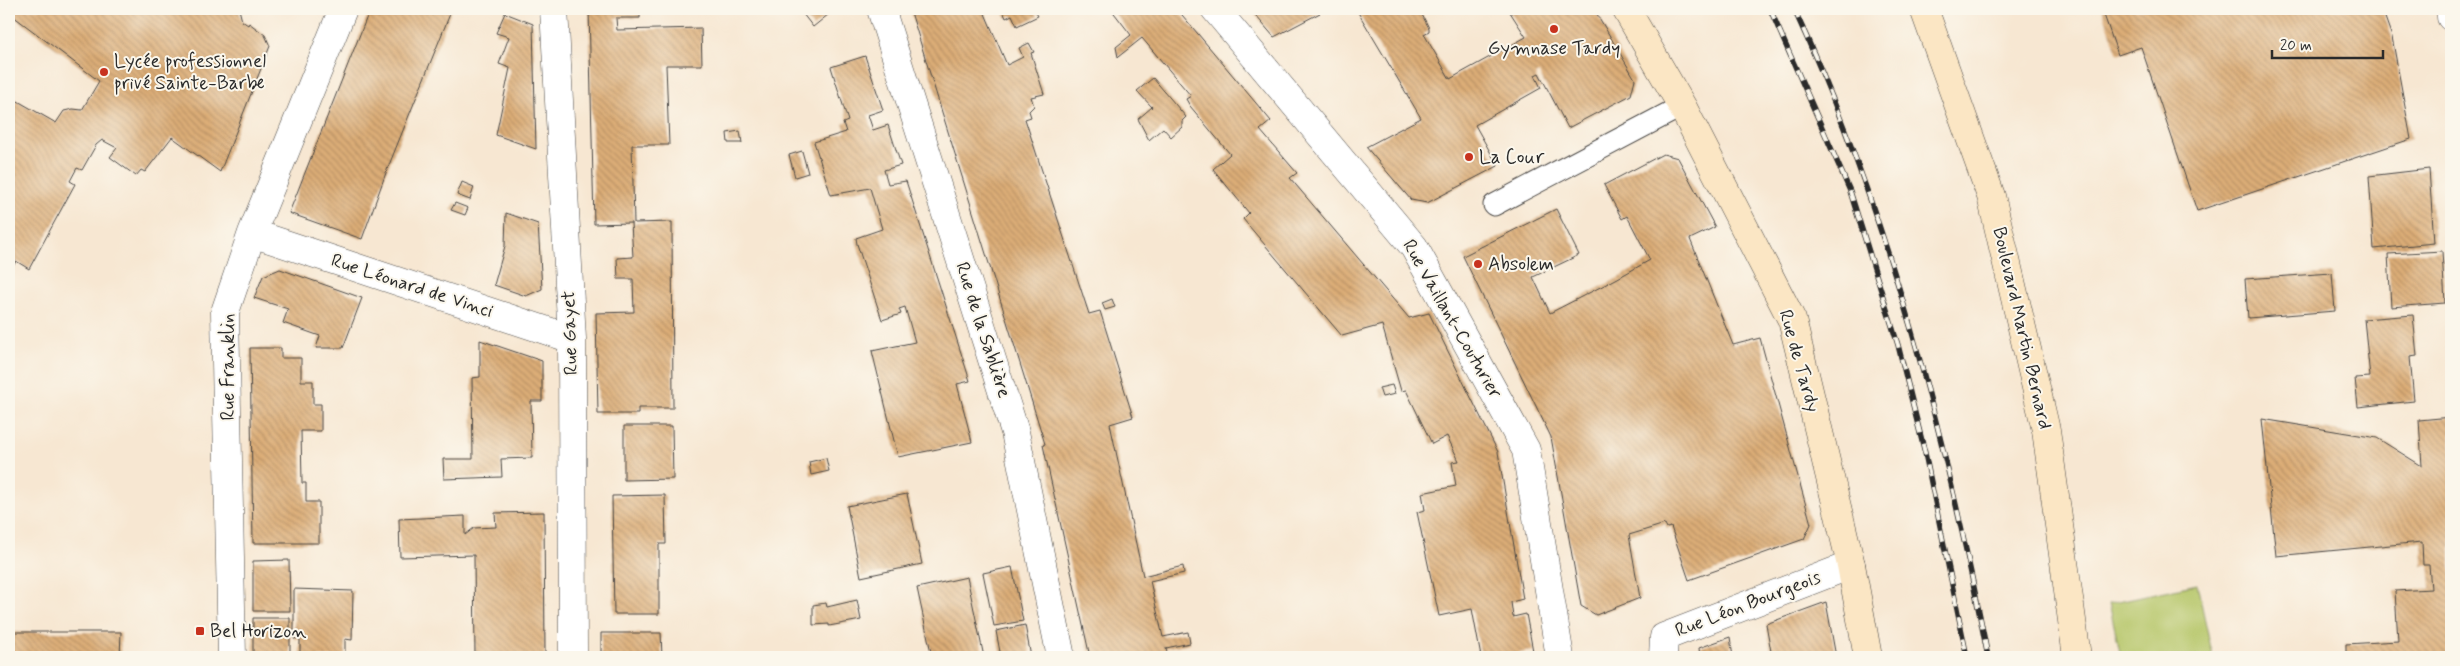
<svg xmlns="http://www.w3.org/2000/svg" width="2460" height="666" viewBox="0 0 2460 666" font-family="Mynerve,sans-serif">
<defs>
<pattern id="building-back-hatch" width="6" height="6" patternUnits="userSpaceOnUse" patternTransform="scale(1.25)"><rect width="6" height="6" fill="#dcad77"/><path d="M-1 5l2 2M0 0l6 6M5-1l2 2" fill="none" stroke="#b38d62"/></pattern>
</defs>
<rect width="100%" height="100%" fill="#fbf7ec"/>
<filter id="ink" filterUnits="userSpaceOnUse"><feTurbulence type="fractalNoise" baseFrequency=".02" numOctaves="2"/><feDisplacementMap in="SourceGraphic" scale="10" xChannelSelector="R" yChannelSelector="G"/><feConvolveMatrix kernelMatrix="1 2 1 2 8 2 1 2 1" color-interpolation-filters="sRGB"/></filter>
<filter id="wash" filterUnits="userSpaceOnUse"><feTurbulence type="fractalNoise" baseFrequency=".0096" numOctaves="4" result="noise"/><feDisplacementMap in="SourceGraphic" scale="20" xChannelSelector="R" yChannelSelector="G"/><feGaussianBlur stdDeviation="1.12" result="paint"/><feColorMatrix in="noise" values="0 0 0 0 0 0 0 0 0 0 0 0 0 0 0 0 0 1.4 0 .05"/><feComposite in="paint" operator="in"/></filter>
<g filter="url(#wash)">
<rect width="100%" height="100%" fill="#f7e7d2"/>
<path fill="#b6c669" stroke="#70784a" d="M 2197,584 L 2213,657 L 2121,657 L 2109,603 Z"/>
<g id="blocks">
<path fill="url(#building-back-hatch)" d="M 9,9 L 239,9 L 242,21 L 248,25 L 249,23 L 265,35 L 270,46 L 220,172 L 172,137 L 145,172 L 141,170 L 136,176 L 110,157 L 117,148 L 102,140 L 96,145 L 82,170 L 77,168 L 70,181 L 75,184 L 29,269 L 16,261 L 9,274 L 9,96 L 56,123 L 64,111 L 73,109 L 82,110 L 99,81 L 9,13 Z
M 370,9 L 452,9 L 387,170 L 362,239 L 289,213 Z
M 589,9 L 640,9 L 640,18 L 616,18 L 617,30 L 701,28 L 702,65 L 666,65 L 669,145 L 632,145 L 634,223 L 672,222 L 673,408 L 638,408 L 638,414 L 598,414 L 596,313 L 634,312 L 633,279 L 618,279 L 617,258 L 633,257 L 631,223 L 594,224 Z
M 799,9 L 825,9 L 829,14 L 813,27 Z
M 910,9 L 983,9 L 1007,65 L 1023,57 L 1019,48 L 1029,43 L 1034,52 L 1031,53 L 1044,94 L 1031,97 L 1034,106 L 1029,111 L 1031,117 L 1025,119 L 1089,314 L 1100,311 L 1133,417 L 1110,424 L 1143,576 L 1183,566 L 1184,573 L 1150,581 L 1163,637 L 1188,632 L 1190,643 L 1166,648 L 1168,657 L 1090,657 L 1043,445 L 1045,444 Z
M 1002,9 L 1034,9 L 1038,16 L 1017,26 L 1012,15 L 1006,18 Z
M 1111,9 L 1177,9 L 1271,121 L 1260,130 L 1297,173 L 1290,178 L 1409,318 L 1429,313 L 1498,452 L 1523,599 L 1511,602 L 1513,617 L 1526,614 L 1533,651 L 1519,653 L 1520,657 L 1481,657 L 1472,609 L 1439,616 L 1417,512 L 1425,510 L 1422,493 L 1456,486 L 1452,462 L 1459,461 L 1447,436 L 1432,444 L 1406,390 L 1401,391 L 1382,325 L 1342,336 L 1243,219 L 1249,213 L 1213,169 L 1230,154 L 1190,106 L 1186,99 L 1191,96 L 1142,38 L 1118,57 L 1116,47 L 1131,35 Z
M 1250,9 L 1316,9 L 1320,13 L 1274,37 Z
M 1356,9 L 1419,9 L 1429,28 L 1429,31 L 1424,34 L 1450,79 L 1526,37 L 1508,9 L 1594,9 L 1635,79 L 1631,95 L 1568,128 L 1539,73 L 1535,75 L 1541,88 L 1475,125 L 1498,166 L 1427,203 L 1411,200 L 1366,147 L 1421,118 Z
M 2102,9 L 2382,9 L 2392,37 L 2411,139 L 2197,211 L 2141,47 L 2118,55 Z
M 505,13 L 533,24 L 536,149 L 496,135 L 510,68 L 499,64 L 509,37 L 496,33 Z
M 865,56 L 883,110 L 868,115 L 873,130 L 888,125 L 901,165 L 884,170 L 888,184 L 906,181 L 970,381 L 957,384 L 972,442 L 898,457 L 872,351 L 915,342 L 905,307 L 899,309 L 901,314 L 882,320 L 857,244 L 856,238 L 882,229 L 870,188 L 831,195 L 814,142 L 846,132 L 843,123 L 848,121 L 831,67 Z
M 1153,78 L 1186,117 L 1182,121 L 1182,127 L 1171,137 L 1163,128 L 1149,140 L 1138,119 L 1152,107 L 1137,91 Z
M 740,131 L 742,143 L 728,143 L 727,133 Z
M 802,151 L 808,173 L 795,177 L 789,155 Z
M 1663,154 L 1678,158 L 1715,227 L 1690,239 L 1733,345 L 1760,338 L 1811,524 L 1804,539 L 1689,580 L 1671,527 L 1667,528 L 1665,524 L 1629,535 L 1640,598 L 1596,615 L 1581,606 L 1551,437 L 1463,256 L 1556,209 L 1579,255 L 1533,277 L 1550,313 L 1616,279 L 1650,260 L 1627,216 L 1622,219 L 1604,185 Z
M 2429,169 L 2434,243 L 2374,249 L 2369,176 Z
M 462,182 L 474,187 L 470,200 L 457,195 Z
M 455,203 L 468,208 L 465,215 L 451,210 Z
M 506,213 L 538,224 L 542,289 L 526,296 L 494,285 L 505,246 Z
M 2442,251 L 2445,303 L 2391,307 L 2388,254 Z
M 280,269 L 362,298 L 343,348 L 316,348 L 320,336 L 283,323 L 288,309 L 254,298 L 263,276 Z
M 2332,273 L 2335,311 L 2248,318 L 2245,279 Z
M 1112,299 L 1115,307 L 1105,310 L 1102,303 Z
M 2413,315 L 2417,356 L 2410,357 L 2414,401 L 2358,407 L 2355,378 L 2370,377 L 2364,319 Z
M 480,340 L 542,361 L 542,401 L 531,401 L 532,458 L 501,459 L 502,477 L 444,479 L 443,459 L 473,459 L 472,378 L 480,377 Z
M 250,348 L 281,348 L 281,358 L 301,358 L 301,381 L 313,381 L 313,404 L 321,404 L 321,431 L 301,431 L 302,483 L 306,483 L 306,502 L 319,502 L 319,543 L 253,543 Z
M 1392,385 L 1395,394 L 1382,397 L 1379,388 Z
M 2451,417 L 2451,657 L 2346,657 L 2346,644 L 2398,641 L 2395,591 L 2431,589 L 2429,565 L 2423,565 L 2422,542 L 2276,556 L 2262,419 L 2377,438 L 2422,466 L 2419,420 Z
M 624,426 L 672,426 L 673,479 L 624,480 Z
M 826,458 L 829,471 L 811,475 L 809,462 Z
M 907,494 L 922,564 L 861,577 L 847,506 Z
M 665,495 L 666,544 L 659,544 L 659,614 L 614,614 L 612,496 Z
M 544,512 L 545,657 L 475,657 L 474,555 L 400,557 L 399,519 L 465,516 L 465,535 L 474,528 L 496,527 L 495,513 Z
M 289,560 L 290,611 L 253,611 L 253,561 Z
M 1012,567 L 1023,621 L 994,626 L 983,573 Z
M 967,577 L 984,657 L 932,657 L 917,588 Z
M 294,589 L 353,591 L 352,640 L 345,639 L 345,657 L 300,657 L 300,638 L 294,639 Z
M 857,600 L 861,620 L 829,626 L 829,624 L 813,625 L 813,605 L 826,603 L 827,607 Z
M 1826,602 L 1836,657 L 1772,657 L 1766,624 Z
M 253,618 L 290,618 L 290,657 L 253,657 Z
M 1025,625 L 1031,657 L 1001,657 L 996,631 Z
M 9,632 L 121,632 L 120,657 L 9,657 Z
M 601,633 L 661,633 L 662,657 L 601,657 Z
M 1730,637 L 1733,657 L 1700,657 L 1699,648 Z"/>
</g>
</g>
<g filter="url(#ink)">
<use href="#blocks" fill-opacity="0" stroke="#4a4744" stroke-width="1"/>
<g fill="none" stroke-linecap="round" stroke-linejoin="round">
<g stroke="#4a4744" stroke-width="23">
<path id="lane" d="M 1494,205 L 1682,106"/>
</g>
<g stroke="#4a4744" stroke-width="29">
<path id="street" d="M 554,9 L 572,339 L 573,657
M 881,9 L 1015,432 L 1061,657
M 1215,9 L 1414,247 L 1526,450 L 1560,657
M 2451,9 L 2451,17
M 252,233 L 572,339
M 232,657 L 225,312 L 252,233 L 343,9
M 1663,657 L 1664,637 L 1851,565"/>
</g>
<g stroke="#4a4744" stroke-width="29">
<path id="secondary" d="M 1626,9 L 1682,106 L 1792,320 L 1851,565 L 1868,657
M 1924,9 L 1991,196 L 2046,430 L 2077,657"/>
</g>
<use href="#lane" stroke="#fff" stroke-width="21"/>
<use href="#street" stroke="#fff" stroke-width="28"/>
<use href="#secondary" stroke="#fbe6c4" stroke-width="28"/>
<g stroke="#2b2b2b" stroke-width="5.5">
<path id="rail" d="M 1770,9 L 1850,191 L 1898,345 L 1925,453 L 1967,657
M 1794,9 C 1889,215 1945,435 1988,657"/>
</g>
<use href="#rail" stroke="#fbf7ec" stroke-width="4" stroke-dasharray="11" stroke-linecap="butt"/>
</g>
</g>
<g fill="#c8321e" stroke="#fbf7ec" stroke-width="2">
<circle cx="1554" cy="29" r="5"/>
<circle cx="104" cy="72" r="5"/>
<circle cx="1469" cy="157" r="5"/>
<circle cx="1478" cy="264" r="5"/>
<rect x="195" y="626" width="10" height="10" rx="2.5"/>
</g>
<g text-anchor="middle" dominant-baseline="central" stroke-width="4" stroke-linejoin="round" paint-order="stroke">
<g font-size="19" fill="#2b2b2b" stroke="#fbf7ec" text-anchor="start">
<text x="1554" y="48" text-anchor="middle">Gymnase Tardy</text>
<text x="114" y="61">Lycée professionnel<tspan x="114" dy="22">privé Sainte-Barbe</tspan></text>
<text x="1479" y="157">La Cour</text>
<text x="1488" y="264">Absolem</text>
<text x="210" y="631">Bel Horizon</text>
</g>
<g font-size="19" fill="#2b2b2b" stroke="#fbf7ec">
<text transform="translate(412 286) rotate(18)">Rue Léonard de Vinci</text>
<text transform="translate(1452 319) rotate(60)">Rue Vaillant-Couturier</text>
<text transform="translate(2022 328) rotate(77)">Boulevard Martin Bernard</text>
<text transform="translate(983 330) rotate(72)">Rue de la Sablière</text>
<text transform="translate(570 333) rotate(-92)">Rue Gayet</text>
<text transform="translate(1799 361) rotate(74)">Rue de Tardy</text>
<text transform="translate(228 367) rotate(-90)">Rue Franklin</text>
<text transform="translate(1748 604) rotate(-21)">Rue Léon Bourgeois</text>
</g>
</g>
<rect width="2460" height="666" fill="none" stroke="#fbf7ec" stroke-width="30"/>
<path d="M2272 50v8h111v-8" fill="none" stroke="#2b2b2b" stroke-width="2.5"/>
<text x="2280" y="50" font-size="15" fill="#2b2b2b" stroke="#fbf7ec" stroke-width="4" paint-order="stroke">20 m</text>
</svg>
